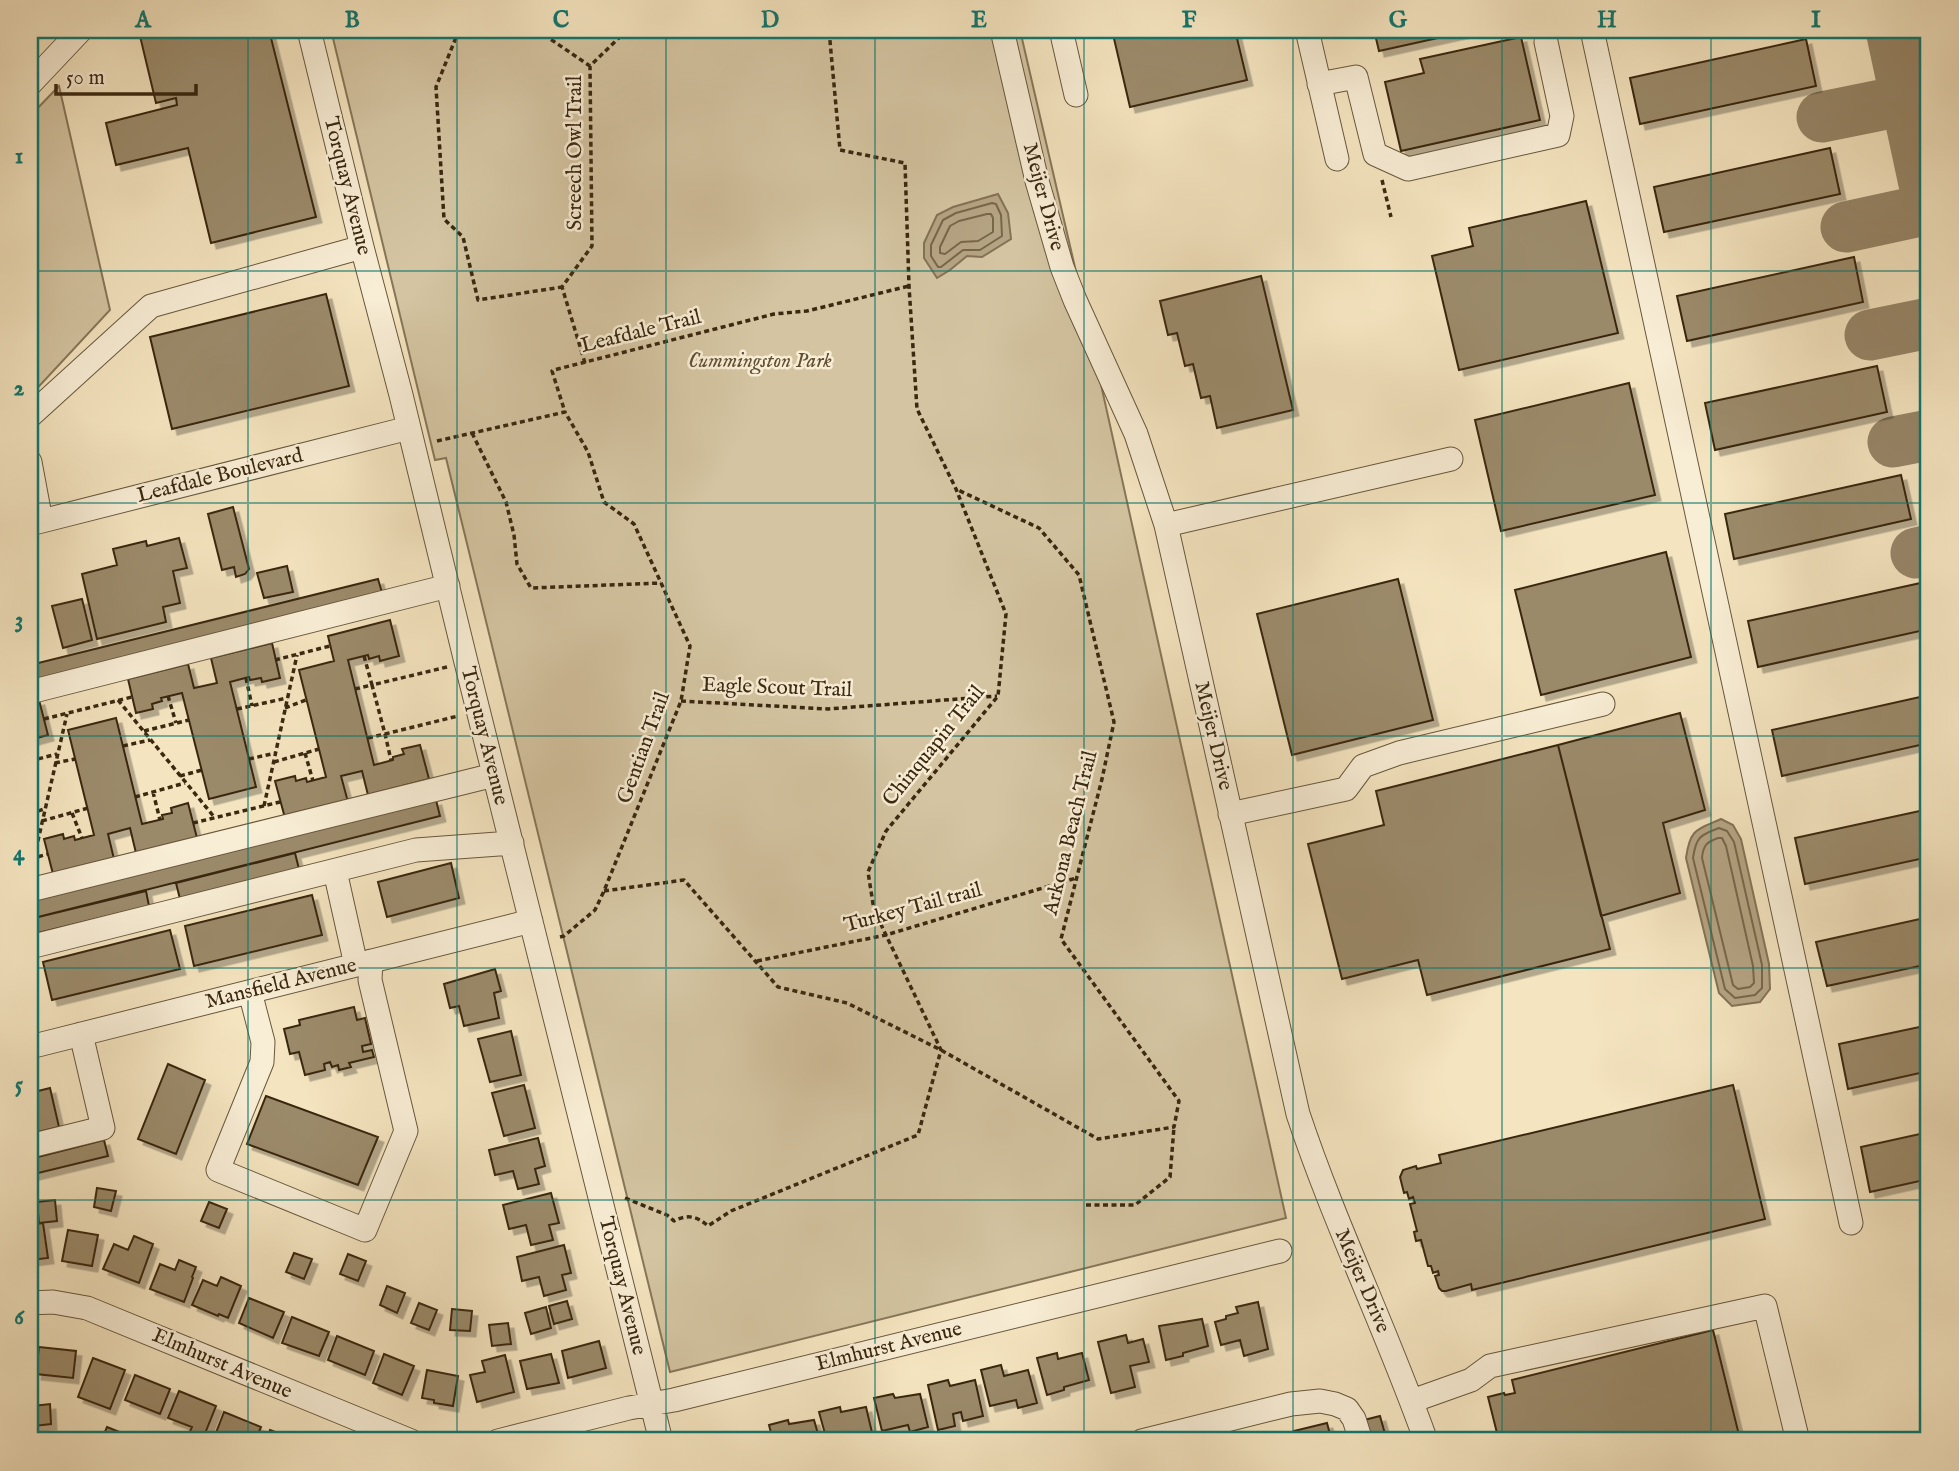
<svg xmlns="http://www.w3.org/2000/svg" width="1959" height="1471" viewBox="0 0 1959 1471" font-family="'IM FELL English',serif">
<defs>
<filter id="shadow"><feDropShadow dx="5.5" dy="5.5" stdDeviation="0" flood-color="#0004"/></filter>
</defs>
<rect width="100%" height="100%" fill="#f4e4bf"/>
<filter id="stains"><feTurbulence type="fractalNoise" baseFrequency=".00286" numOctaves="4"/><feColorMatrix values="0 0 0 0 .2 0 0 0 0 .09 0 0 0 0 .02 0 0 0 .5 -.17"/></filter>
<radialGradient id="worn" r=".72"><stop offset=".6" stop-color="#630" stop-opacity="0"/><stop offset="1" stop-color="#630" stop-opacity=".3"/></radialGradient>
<path fill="#d4c4a1" stroke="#877659" stroke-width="2" d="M 331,30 L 1020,30 L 1074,263 L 1286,1218 L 670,1372 L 446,458 L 435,460 Z
M 1902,30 L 1929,30 L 1929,141 L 1923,124 Z
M 59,86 L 110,310 L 30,396 L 30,116 Z"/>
<path fill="#b5a484" stroke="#847256" stroke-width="2" d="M 998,194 L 1008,213 L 1011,239 L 982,257 L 967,256 L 950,270 L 937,278 L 924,258 L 924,243 L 937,215 L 953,207 Z
M 1721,819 L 1733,825 L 1741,839 L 1769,964 L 1770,989 L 1760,1002 L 1732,1006 L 1719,993 L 1686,858 C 1690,829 1696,830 1721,819 Z"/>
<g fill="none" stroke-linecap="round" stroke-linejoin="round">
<path stroke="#78664a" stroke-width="2" d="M 992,203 L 996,204 L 1001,215 L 1002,236 L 980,250 L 963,250 L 941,267 L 938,267 L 931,256 L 931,245 L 943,220 L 956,213 Z
M 987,214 L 991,214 L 993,218 L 993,232 L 978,241 L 961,242 L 945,254 L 940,253 L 940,247 L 950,226 L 959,221 Z
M 1719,828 L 1727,831 L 1734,842 L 1762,965 L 1762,988 L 1755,995 L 1735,998 L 1725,989 L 1693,858 C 1696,837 1700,835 1719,828 Z
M 1718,838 L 1722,838 L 1726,846 L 1753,966 L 1754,983 L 1750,987 L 1738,989 L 1733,985 L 1702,858 C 1703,845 1707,842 1718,838 Z"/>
<path stroke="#978668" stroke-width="51" d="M 1891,30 L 1929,207
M 1822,117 L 1906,100
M 1846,227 L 1929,209
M 1870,335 L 1929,323
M 1893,442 L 1929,435
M 1916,553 L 1929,550"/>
</g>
<path fill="#9b8a6b" stroke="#3a2811" stroke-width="2" filter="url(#shadow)" d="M 160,30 L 269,30 L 316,217 L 211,243 L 188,148 L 116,165 L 106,123 L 177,105 L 176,98 L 156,103 L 140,36 Z
M 1112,30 L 1235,30 L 1247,80 L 1130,107 Z
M 1374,30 L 1474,30 L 1379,51 Z
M 1521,37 L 1540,120 L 1401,151 L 1385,82 L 1424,73 L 1420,59 Z
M 1806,39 L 1816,86 L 1640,124 L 1630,78 Z
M 1830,148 L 1840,194 L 1664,232 L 1654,187 Z
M 1586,201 L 1618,333 L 1459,370 L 1432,256 L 1473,246 L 1469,228 Z
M 1854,257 L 1863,302 L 1687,341 L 1677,296 Z
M 1261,276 L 1293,410 L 1217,428 L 1210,396 L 1201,398 L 1193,364 L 1185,366 L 1177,333 L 1168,335 L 1160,301 Z
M 326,294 L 349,386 L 172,429 L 150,337 Z
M 1877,366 L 1887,412 L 1715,450 L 1705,403 Z
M 1629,383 L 1655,495 L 1501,531 L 1475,420 Z
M 1901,475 L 1911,519 L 1734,559 L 1725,514 Z
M 233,507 L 249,569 L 245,574 L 236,577 L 234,567 L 222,570 L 208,514 Z
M 179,538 L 187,568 L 173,571 L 180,603 L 163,607 L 166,622 L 97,639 L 82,574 L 117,565 L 113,549 L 146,541 L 147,546 Z
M 1666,552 L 1691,657 L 1541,695 L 1515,590 Z
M 287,566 L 293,592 L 264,598 L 257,573 Z
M 378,579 L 383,596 L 30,683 L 30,665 Z
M 1398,579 L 1433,720 L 1292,755 L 1257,614 Z
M 1925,582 L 1929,604 L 1929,629 L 1758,667 L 1748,621 Z
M 82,599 L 92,640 L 63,648 L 52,606 Z
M 390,620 L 399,656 L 380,661 L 379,656 L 369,659 L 368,655 L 348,660 L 374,765 L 393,760 L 393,757 L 404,754 L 402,749 L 420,745 L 429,779 L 368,795 L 362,771 L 341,776 L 348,802 L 285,818 L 275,781 L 295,776 L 296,781 L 306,778 L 307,782 L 326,777 L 299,670 L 334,661 L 328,636 Z
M 272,643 L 280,678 L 262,682 L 261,678 L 250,680 L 249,677 L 230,682 L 256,787 L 209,799 L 182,693 L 161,698 L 162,701 L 152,704 L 153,709 L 136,713 L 128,679 L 188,664 L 194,688 L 217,683 L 211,658 Z
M 1929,695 L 1929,743 L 1782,776 L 1772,730 Z
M 39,700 L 48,735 L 30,740 L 30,702 Z
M 1680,713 L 1705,810 L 1663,823 L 1680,893 L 1601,916 L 1558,745 Z
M 116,718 L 142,824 L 163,819 L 162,815 L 172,813 L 171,808 L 188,803 L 197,838 L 136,853 L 130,828 L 108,834 L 114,859 L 53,874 L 44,839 L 63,834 L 64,839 L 74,836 L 75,840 L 94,835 L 68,730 Z
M 1558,745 L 1610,949 L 1427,995 L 1418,960 L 1342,979 L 1308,844 L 1384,825 L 1376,791 Z
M 436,800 L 440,816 L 30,919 L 30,901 Z
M 1929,809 L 1929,857 L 1805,884 L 1795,838 Z
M 295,853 L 299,869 L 180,899 L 176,883 Z
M 451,863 L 459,898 L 387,917 L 378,882 Z
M 146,891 L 149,906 L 30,935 L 30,919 Z
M 312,895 L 322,935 L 194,966 L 185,926 Z
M 1929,917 L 1929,964 L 1827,986 L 1816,942 Z
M 170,930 L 180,969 L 52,1000 L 43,962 Z
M 495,969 L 501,991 L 494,993 L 499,1018 L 464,1026 L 459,1006 L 450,1008 L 444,984 Z
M 354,1007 L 357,1020 L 365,1018 L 371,1044 L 362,1046 L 363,1052 L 372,1050 L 374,1057 L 349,1063 L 351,1067 L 339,1070 L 338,1065 L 332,1067 L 330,1062 L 324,1064 L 325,1070 L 305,1075 L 299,1052 L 290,1054 L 284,1029 L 300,1025 L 299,1020 Z
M 1929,1025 L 1929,1071 L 1848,1089 L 1839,1044 Z
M 511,1031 L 521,1075 L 490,1082 L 478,1039 Z
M 168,1064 L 205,1080 L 176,1154 L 138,1139 Z
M 524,1085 L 535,1128 L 504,1136 L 492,1093 Z
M 1733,1085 L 1765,1219 L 1472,1290 L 1471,1284 L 1446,1291 L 1442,1291 L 1439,1288 L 1435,1276 L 1439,1275 L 1438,1271 L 1433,1273 L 1431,1266 L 1428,1266 L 1421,1240 L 1416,1241 L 1414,1232 L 1417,1231 L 1410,1204 L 1415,1203 L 1413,1197 L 1409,1199 L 1407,1192 L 1404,1193 L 1400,1177 L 1403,1170 L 1416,1166 L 1417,1169 L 1441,1163 L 1439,1155 Z
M 50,1088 L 59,1127 L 30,1134 L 30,1093 Z
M 266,1096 L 378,1137 L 358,1185 L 247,1144 Z
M 1929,1132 L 1929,1179 L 1870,1192 L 1861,1147 Z
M 538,1138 L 545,1166 L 535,1169 L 539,1184 L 518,1189 L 513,1171 L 495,1175 L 489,1150 Z
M 104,1140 L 108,1156 L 30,1175 L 30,1159 Z
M 97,1188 L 116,1191 L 111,1211 L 94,1207 Z
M 551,1193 L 559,1223 L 549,1225 L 553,1240 L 531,1245 L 526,1225 L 509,1229 L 503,1205 Z
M 55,1200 L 57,1221 L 39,1223 L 37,1202 Z
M 209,1202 L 227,1209 L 219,1228 L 201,1221 Z
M 43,1223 L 48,1258 L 31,1260 L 30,1262 L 30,1225 Z
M 68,1230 L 98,1235 L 92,1266 L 62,1261 Z
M 134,1236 L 153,1244 L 139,1283 L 103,1269 L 114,1244 L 128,1250 Z
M 564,1245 L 571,1273 L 562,1275 L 566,1290 L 544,1296 L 539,1277 L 522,1281 L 517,1257 Z
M 294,1253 L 312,1259 L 304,1279 L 286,1272 Z
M 348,1254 L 366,1261 L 358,1281 L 340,1274 Z
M 179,1260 L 196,1267 L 192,1277 L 193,1278 L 184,1302 L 150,1289 L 160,1264 L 175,1270 Z
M 221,1277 L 241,1286 L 228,1318 L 219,1314 L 218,1316 L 192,1305 L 203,1280 L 217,1286 Z
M 387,1286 L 405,1293 L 397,1313 L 380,1305 Z
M 249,1298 L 284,1312 L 273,1338 L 239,1323 Z
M 567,1301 L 572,1319 L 554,1324 L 549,1306 Z
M 1258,1302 L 1268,1349 L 1244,1356 L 1240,1340 L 1221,1345 L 1215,1322 L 1226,1319 L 1226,1316 L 1238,1313 L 1236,1307 Z
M 419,1303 L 437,1310 L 429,1330 L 411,1323 Z
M 546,1307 L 551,1328 L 531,1334 L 525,1313 Z
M 452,1309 L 472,1311 L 470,1331 L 450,1330 Z
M 292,1317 L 329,1332 L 319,1356 L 282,1343 Z
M 1202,1319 L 1208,1346 L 1183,1353 L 1183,1356 L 1166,1360 L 1159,1326 Z
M 508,1323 L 511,1344 L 492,1346 L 489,1325 Z
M 1713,1330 L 1740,1439 L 1731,1441 L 1499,1441 L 1488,1397 L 1504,1393 L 1505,1395 L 1515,1393 L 1512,1380 Z
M 1126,1335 L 1128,1343 L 1143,1339 L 1149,1362 L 1130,1366 L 1135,1387 L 1111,1393 L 1098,1342 Z
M 337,1336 L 374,1351 L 365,1375 L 328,1360 Z
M 599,1341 L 606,1368 L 568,1378 L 562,1351 Z
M 39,1347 L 76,1351 L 73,1378 L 36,1374 Z
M 1057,1353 L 1058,1359 L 1082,1353 L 1089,1380 L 1064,1387 L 1064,1390 L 1047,1395 L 1037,1358 Z
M 384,1354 L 414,1366 L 402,1395 L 373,1383 Z
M 551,1354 L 559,1383 L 527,1389 L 520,1361 Z
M 505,1355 L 514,1392 L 477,1402 L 470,1375 L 485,1372 L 482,1361 Z
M 93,1358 L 125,1370 L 110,1409 L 78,1397 Z
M 1001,1365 L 1004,1376 L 1028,1370 L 1037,1403 L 1018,1408 L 1016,1400 L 990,1406 L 981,1370 Z
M 427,1370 L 458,1376 L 453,1406 L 434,1403 L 434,1400 L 422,1398 Z
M 135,1375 L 170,1389 L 160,1414 L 125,1400 Z
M 948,1380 L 950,1386 L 975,1380 L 983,1416 L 963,1421 L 961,1412 L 953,1414 L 955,1426 L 938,1430 L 928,1385 Z
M 179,1391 L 216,1406 L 202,1441 L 188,1436 L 192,1427 L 168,1418 Z
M 893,1394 L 895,1398 L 920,1394 L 928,1427 L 910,1432 L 908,1425 L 882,1431 L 874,1398 Z
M 50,1404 L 51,1424 L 34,1426 L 33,1406 Z
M 840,1407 L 841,1412 L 866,1407 L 874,1441 L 854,1441 L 854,1439 L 845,1441 L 827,1441 L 819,1412 Z
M 224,1412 L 261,1427 L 255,1441 L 223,1441 L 214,1438 Z
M 1380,1416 L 1387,1441 L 1370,1441 L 1364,1420 Z
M 788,1420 L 789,1424 L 814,1420 L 820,1441 L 773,1441 L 769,1425 Z
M 1327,1423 L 1331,1438 L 1320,1441 L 1297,1441 L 1294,1431 Z
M 107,1427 L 127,1435 L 124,1441 L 101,1441 Z
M 270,1430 L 299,1441 L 266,1441 Z
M 730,1433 L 731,1438 L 756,1433 L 757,1441 L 709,1441 L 709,1438 Z"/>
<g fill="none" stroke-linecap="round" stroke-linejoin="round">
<g stroke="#68573c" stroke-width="25">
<path id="minor" d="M 309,30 L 362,247 L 401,395 L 466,662 L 661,1441
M 1002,30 L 1037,181 L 1062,267 L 1075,300 L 1136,434 L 1166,525 L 1298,1114 C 1335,1225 1387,1331 1426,1441
M 1061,30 L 1076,95
M 1307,30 L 1337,159
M 1592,30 L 1851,1223
M 30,84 L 81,30
M 1319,84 L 1356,77 L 1375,154 L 1408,169 L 1558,135 L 1562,116 L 1546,42
M 30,416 L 151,306 L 362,247
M 30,462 L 41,521
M 30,524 L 409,428
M 1166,525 L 1451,459
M 30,692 L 448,586
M 1230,814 L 1346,789 L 1363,766 L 1399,753 L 1603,704
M 335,871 L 356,965
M 30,890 L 494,775
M 30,947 L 416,850 L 512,843
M 250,992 L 263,1042 L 262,1062 L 218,1170 L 365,1230 L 406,1131 L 370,980 L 371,961
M 30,1047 L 531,921
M 30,1146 L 103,1128 L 81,1034
M 30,1303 L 53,1302 L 87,1308 L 411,1441
M 1412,1401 L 1471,1380 L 1490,1366 L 1765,1306 L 1798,1441 L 1796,1441
M 498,1441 L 629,1408 L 674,1400 L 1280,1251
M 1142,1441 L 1291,1404 L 1320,1401 L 1335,1404 L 1347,1409 L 1354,1419 L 1361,1441"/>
</g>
<path stroke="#3a2811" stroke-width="3.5" stroke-dasharray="5 3.5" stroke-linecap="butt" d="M 459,30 L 436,87 L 444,219 L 463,237 L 478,300 L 562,287
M 537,30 L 590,66
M 1382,180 L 1391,217
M 585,363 L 562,287 L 592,246 L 590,66 L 627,30
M 472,433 L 506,502 L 514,535 L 517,564 L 531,588 L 661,583
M 437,441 L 565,412 L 552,371 L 554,370 L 774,314 L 807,311 L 909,286
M 275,660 L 330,646
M 447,667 L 372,685 L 385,734 L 458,716
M 246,678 L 252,706
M 355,689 L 372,685 L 364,656
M 168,696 L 176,723
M 118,700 L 215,818
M 681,701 L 828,709 L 997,696
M 285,708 L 306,700
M 237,709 L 287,698
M 44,719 L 132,697
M 144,731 L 189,720
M 368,738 L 385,734 L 391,760
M 123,746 L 150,740
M 305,753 L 313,781
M 249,759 L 276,753
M 30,761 L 57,754
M 274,762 L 319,749
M 55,763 L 75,759
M 180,776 L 202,770
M 153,792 L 160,820
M 135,797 L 185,783
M 264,806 L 297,655
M 72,813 L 82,838
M 30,814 L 44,809
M 42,821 L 88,808
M 193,823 L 280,802
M 34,858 L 67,714
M 30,859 L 48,854
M 604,891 L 684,880 L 778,987 L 847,1003 L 941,1050 L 1098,1139 L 1174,1127 L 1179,1101 L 1061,939 L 1102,779 L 1114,722 L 1079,575 L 1039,528 L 958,490
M 560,937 L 564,936 L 595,910 L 604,891 L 681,701 L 690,646 L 634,524 L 604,502 L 588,452 L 565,412
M 757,961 L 886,935 L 1076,878
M 625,1198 L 667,1215 L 674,1221 C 687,1214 697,1216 708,1226 L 731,1211 L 918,1135 L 941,1050 L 874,910 L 868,872 L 886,831 L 998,696 L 1006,614 L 956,489 L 917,409 L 909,286 L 905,163 L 840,150 L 829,30
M 1086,1205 L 1135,1205 L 1170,1177 L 1174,1127"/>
<use href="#minor" stroke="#f8edd5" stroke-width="23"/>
</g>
<path fill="none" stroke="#0f766e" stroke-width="2" stroke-opacity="0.55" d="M 248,30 L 248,1441M 457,30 L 457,1441M 666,30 L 666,1441M 875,30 L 875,1441M 1084,30 L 1084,1441M 1293,30 L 1293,1441M 1502,30 L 1502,1441M 1711,30 L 1711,1441M 30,271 L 1929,271M 30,503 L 1929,503M 30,736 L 1929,736M 30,968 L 1929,968M 30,1200 L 1929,1200"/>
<g text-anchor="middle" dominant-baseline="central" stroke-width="5" stroke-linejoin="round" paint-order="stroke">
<g font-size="21" fill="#3a2811" stroke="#f8edd5">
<text transform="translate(575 153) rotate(-90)">Screech Owl Trail</text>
<text transform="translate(347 186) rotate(76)">Torquay Avenue</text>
<text transform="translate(1043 197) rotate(75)">Meijer Drive</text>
<text transform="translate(641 332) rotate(-14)">Leafdale Trail</text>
<text transform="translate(220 476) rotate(-14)">Leafdale Boulevard</text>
<text transform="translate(777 688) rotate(2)">Eagle Scout Trail</text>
<text transform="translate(484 736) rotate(76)">Torquay Avenue</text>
<text transform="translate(1213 736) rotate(77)">Meijer Drive</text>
<text transform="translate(934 746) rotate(-51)">Chinquapin Trail</text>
<text transform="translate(644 748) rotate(-70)">Gentian Trail</text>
<text transform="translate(1071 833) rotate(-76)">Arkona Beach Trail</text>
<text transform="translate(913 908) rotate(-15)">Turkey Tail trail</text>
<text transform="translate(281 984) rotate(-14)">Mansfield Avenue</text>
<text transform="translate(1362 1281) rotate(67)">Meijer Drive</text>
<text transform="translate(622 1286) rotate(76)">Torquay Avenue</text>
<text transform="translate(889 1347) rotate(-14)">Elmhurst Avenue</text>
<text transform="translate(222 1364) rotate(23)">Elmhurst Avenue</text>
</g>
<g font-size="21" font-style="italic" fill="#604f35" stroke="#f8edd5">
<text x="760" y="361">Cummingston Park</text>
</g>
</g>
<rect width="1959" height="1471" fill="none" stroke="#f4e4bf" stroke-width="77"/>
<path d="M56 84v10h140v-10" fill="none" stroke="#3a2811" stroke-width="3.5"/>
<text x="66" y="84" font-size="21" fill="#3a2811" stroke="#f8edd5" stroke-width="5" paint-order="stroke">50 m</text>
<rect x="38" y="38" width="1882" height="1394" fill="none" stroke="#0f766e" stroke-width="2.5"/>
<g font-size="23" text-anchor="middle" font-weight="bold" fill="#0f766e">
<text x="143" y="27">A</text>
<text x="352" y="27">B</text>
<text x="561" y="27">C</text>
<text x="770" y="27">D</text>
<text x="979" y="27">E</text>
<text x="1189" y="27">F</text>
<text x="1398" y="27">G</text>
<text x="1607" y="27">H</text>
<text x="1816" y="27">I</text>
<text x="19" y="163">1</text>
<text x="19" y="395">2</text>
<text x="19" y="627">3</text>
<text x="19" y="860">4</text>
<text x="19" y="1092">5</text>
<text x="19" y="1324">6</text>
</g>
<rect width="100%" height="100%" filter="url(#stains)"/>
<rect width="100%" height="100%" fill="url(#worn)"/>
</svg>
